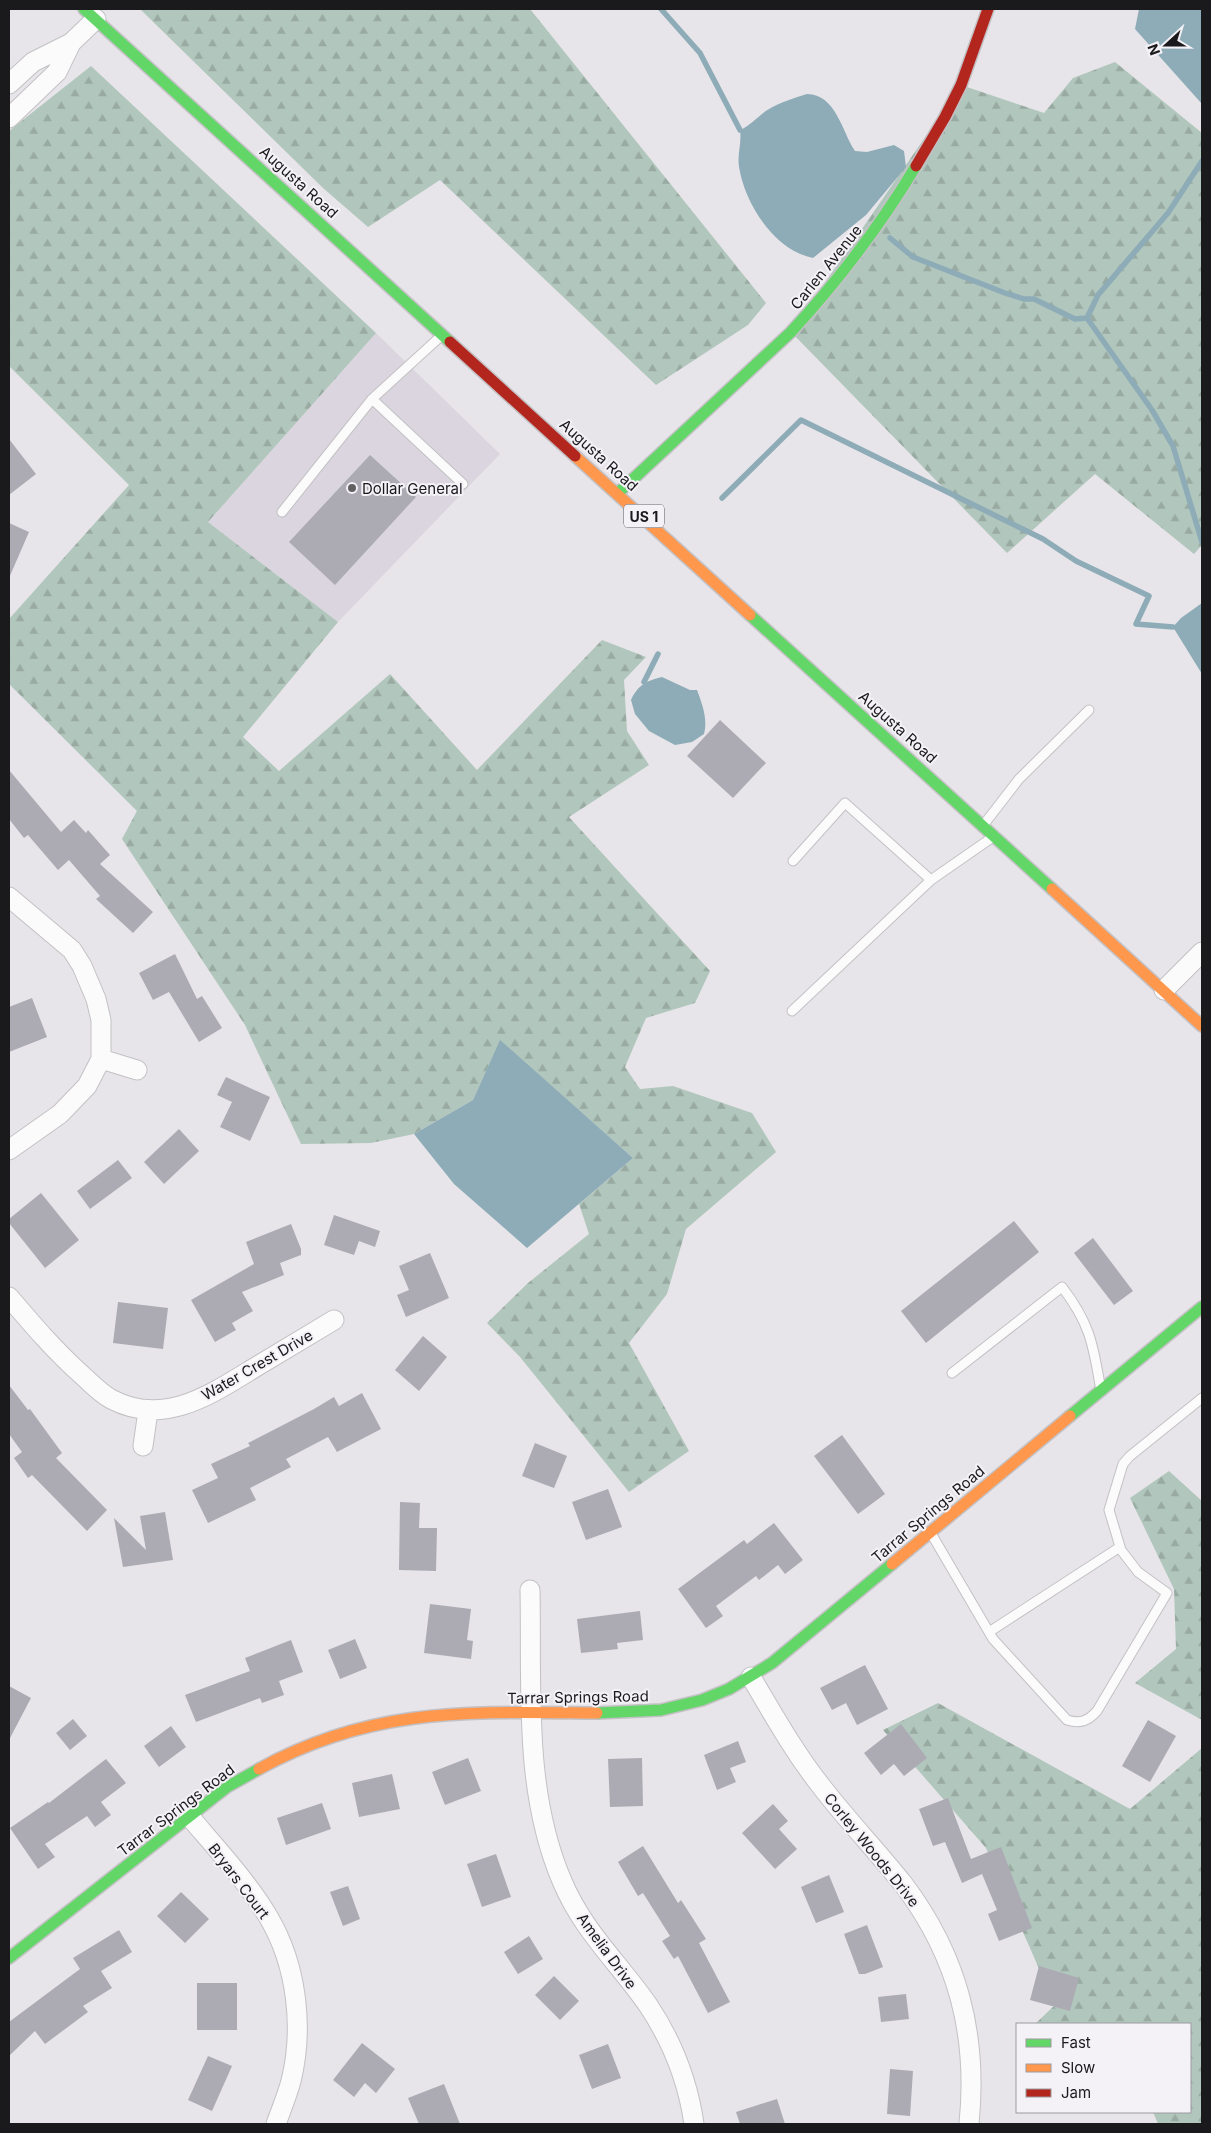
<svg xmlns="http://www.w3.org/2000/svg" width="1211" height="2133" viewBox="0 0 1211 2133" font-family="Inter,sans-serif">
<defs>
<pattern id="forest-firs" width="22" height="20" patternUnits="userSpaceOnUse" patternTransform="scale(1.25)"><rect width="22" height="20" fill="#b1c6bc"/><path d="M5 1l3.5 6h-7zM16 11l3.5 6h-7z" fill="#98aaa1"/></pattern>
</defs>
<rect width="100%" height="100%" fill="#e7e5e9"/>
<path fill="#dad5de" d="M 376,333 L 500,454 L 338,622 L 208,522 Z"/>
<path fill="url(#forest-firs)" d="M 140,9 L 530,9 L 766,303 L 748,325 L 656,385 L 440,180 L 368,227 L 323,188 Z
M 1115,62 L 1202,133 L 1202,545 L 1194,554 L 1095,474 L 1007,553 L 791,332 L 961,85 L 1044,113 L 1073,78 Z
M 91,66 L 376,333 L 208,522 L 338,622 L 243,737 L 279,771 L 390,674 L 477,770 L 602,640 L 646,657 L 624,680 L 627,731 L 649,765 L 569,817 L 710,971 L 695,1003 L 646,1018 L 625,1067 L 640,1089 L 673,1086 L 752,1113 L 776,1152 L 686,1229 L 667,1294 L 629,1343 L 689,1451 L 629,1492 L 520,1357 L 487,1323 L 528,1283 L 589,1234 L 579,1204 L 633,1158 L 500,1041 L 473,1100 L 414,1134 L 371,1143 L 301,1144 L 245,1025 L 122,839 L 137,811 L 9,684 L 9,619 L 129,485 L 9,366 L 9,131 Z
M 1169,1471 L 1202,1501 L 1202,1720 L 1135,1683 L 1176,1649 L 1174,1589 L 1130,1498 Z
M 938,1703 L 1130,1809 L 1202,1748 L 1202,2124 L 1158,2124 L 1153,2112 L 1190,2112 L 1190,2024 L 1035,2024 L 1055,2005 L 986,1848 L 883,1730 Z"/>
<path fill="#8dacb7" d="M 1139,9 L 1202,9 L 1202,104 L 1135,29 Z
M 807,94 C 836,94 842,132 855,151 L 867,152 L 894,145 L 904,151 L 906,167 L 866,215 L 813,258 C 774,250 745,204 739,167 C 737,154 742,142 740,130 C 751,125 759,115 769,109 C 781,102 794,98 807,94 Z
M 1202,603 L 1202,674 L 1173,627 L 1181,618 Z
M 662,677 L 690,690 L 697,690 C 702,704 708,718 704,734 L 692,742 L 675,745 L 649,731 L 635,714 L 631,700 C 638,685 646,681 662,677 Z
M 500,1040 L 633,1158 L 527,1248 L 454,1184 L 414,1134 L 473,1100 Z"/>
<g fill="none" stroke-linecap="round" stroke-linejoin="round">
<path stroke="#8dacb7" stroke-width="5.5" d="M 661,9 L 700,53 L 740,130
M 890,238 L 913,257 L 1005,293 L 1024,299 L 1034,299 L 1075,319 L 1087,318
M 1087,318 L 1152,410 L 1173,446 L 1202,542
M 1087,318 L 1098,295 L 1168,213 L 1202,161
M 722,498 L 801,420 L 1043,539 L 1076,561 L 1149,596 L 1136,624 L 1173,627
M 644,682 L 658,654"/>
</g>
<path fill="#acabb4" d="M 9,439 L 36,474 L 9,495 Z
M 370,455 L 416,497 L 335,585 L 289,542 Z
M 9,523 L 29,532 L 9,578 Z
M 720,720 L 766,763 L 733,798 L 687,756 Z
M 9,770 L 61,832 L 74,820 L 86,833 L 88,830 L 110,855 L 100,864 L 153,912 L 133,933 L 96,899 L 100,896 L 69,860 L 58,870 L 28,835 L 24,838 L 9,819 Z
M 175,954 L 197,999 L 202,996 L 222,1028 L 199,1042 L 169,992 L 153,1000 L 139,973 Z
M 32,998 L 47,1037 L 9,1052 L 9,1007 Z
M 226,1077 L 270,1097 L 250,1141 L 220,1127 L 232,1102 L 217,1095 Z
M 179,1129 L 199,1151 L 164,1184 L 144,1162 Z
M 118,1160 L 132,1178 L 90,1209 L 77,1191 Z
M 41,1193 L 79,1240 L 45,1268 L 9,1223 L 9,1219 Z
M 334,1215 L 380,1231 L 375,1247 L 359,1241 L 354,1255 L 324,1245 Z
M 1014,1221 L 1039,1252 L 926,1343 L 901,1311 Z
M 291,1224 L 301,1249 L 301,1255 L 280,1263 L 284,1275 L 242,1292 L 253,1311 L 232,1323 L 236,1330 L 215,1342 L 191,1300 L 254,1264 L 246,1242 Z
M 1093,1238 L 1133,1291 L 1114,1305 L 1074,1253 Z
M 430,1253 L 449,1298 L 406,1317 L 397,1295 L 409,1290 L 399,1266 Z
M 118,1302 L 168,1308 L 163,1349 L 113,1343 Z
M 423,1336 L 447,1357 L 419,1391 L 395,1370 Z
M 9,1385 L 28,1410 L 30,1409 L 62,1453 L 56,1458 L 107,1510 L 87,1531 L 32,1475 L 28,1478 L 14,1458 L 22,1452 L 9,1434 Z
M 362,1393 L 381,1429 L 337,1452 L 328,1437 L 286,1459 L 291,1467 L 250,1488 L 256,1500 L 208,1523 L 192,1490 L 218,1478 L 211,1464 L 250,1446 L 248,1443 L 314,1409 L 334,1397 L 339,1406 Z
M 842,1435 L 885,1494 L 858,1514 L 814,1456 Z
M 535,1443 L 567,1456 L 554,1488 L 522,1476 Z
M 608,1489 L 622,1527 L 586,1540 L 572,1502 Z
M 400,1502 L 420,1503 L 419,1528 L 437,1528 L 436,1571 L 399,1570 Z
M 165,1512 L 173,1560 L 123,1567 L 114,1518 L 146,1550 L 140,1516 Z
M 774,1523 L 803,1560 L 785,1574 L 778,1565 L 759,1580 L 756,1576 L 716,1606 L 723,1616 L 706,1628 L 678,1589 L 744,1540 L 747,1544 Z
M 430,1604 L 471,1609 L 467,1640 L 473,1641 L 471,1659 L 424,1653 Z
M 640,1611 L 643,1640 L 617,1643 L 618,1649 L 581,1653 L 577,1619 Z
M 355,1639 L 367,1668 L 340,1679 L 328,1650 Z
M 291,1640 L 303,1672 L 279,1681 L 284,1695 L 262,1703 L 260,1698 L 196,1722 L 185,1695 L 250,1671 L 245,1658 Z
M 865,1665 L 888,1709 L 857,1725 L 846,1703 L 832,1710 L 820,1688 Z
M 9,1686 L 31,1698 L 9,1740 Z
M 73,1719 L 87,1736 L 70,1750 L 56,1733 Z
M 1148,1720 L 1176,1736 L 1150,1782 L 1122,1766 Z
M 901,1724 L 927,1758 L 904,1776 L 894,1764 L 881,1775 L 864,1753 Z
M 171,1726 L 186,1747 L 159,1767 L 144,1746 Z
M 738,1741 L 746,1762 L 730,1768 L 736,1782 L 717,1790 L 704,1755 Z
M 468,1758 L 481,1791 L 445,1805 L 432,1772 Z
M 642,1758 L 643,1806 L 610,1807 L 608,1759 Z
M 106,1759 L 126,1783 L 101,1802 L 111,1815 L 95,1827 L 87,1816 L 45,1844 L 55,1857 L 38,1869 L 10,1828 L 48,1802 L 49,1803 Z
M 392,1774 L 400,1809 L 359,1817 L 352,1783 Z
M 948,1798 L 971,1859 L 1001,1847 L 1032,1928 L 999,1941 L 988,1914 L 997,1910 L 982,1874 L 962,1883 L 945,1842 L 933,1846 L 919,1809 Z
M 322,1803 L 331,1829 L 286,1845 L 277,1818 Z
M 773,1804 L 788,1821 L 779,1829 L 797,1849 L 775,1869 L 742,1833 Z
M 643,1846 L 678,1903 L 681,1900 L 706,1939 L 699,1943 L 730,2002 L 708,2013 L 678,1956 L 674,1959 L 662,1941 L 670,1936 L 643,1893 L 638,1896 L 618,1862 Z
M 496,1854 L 511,1897 L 482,1907 L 467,1864 Z
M 829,1875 L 844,1912 L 816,1923 L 801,1887 Z
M 348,1886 L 360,1919 L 343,1926 L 330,1892 Z
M 181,1892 L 209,1919 L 185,1943 L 157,1916 Z
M 867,1925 L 883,1967 L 865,1974 L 859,1974 L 844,1934 Z
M 119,1930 L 132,1952 L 101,1971 L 112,1988 L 83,2006 L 88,2012 L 45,2044 L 35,2031 L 9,2056 L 9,2022 L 80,1969 L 73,1958 Z
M 529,1936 L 543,1959 L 518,1974 L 504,1952 Z
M 1039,1966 L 1079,1978 L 1070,2011 L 1030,2000 Z
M 554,1976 L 579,2001 L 560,2020 L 535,1995 Z
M 197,1983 L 237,1983 L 237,2030 L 197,2030 Z
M 906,1994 L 909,2019 L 881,2022 L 878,1997 Z
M 362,2043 L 395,2069 L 376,2093 L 365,2083 L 354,2097 L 333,2080 Z
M 608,2044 L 621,2078 L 592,2089 L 579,2055 Z
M 208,2056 L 232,2066 L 212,2111 L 188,2100 Z
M 890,2069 L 913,2071 L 910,2116 L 887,2114 Z
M 444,2084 L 460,2124 L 419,2124 L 408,2098 Z
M 777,2099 L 785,2124 L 740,2124 L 736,2112 Z"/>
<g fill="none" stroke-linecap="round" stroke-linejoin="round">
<g stroke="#c3c1c4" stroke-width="11">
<path id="lane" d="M 372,399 L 463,484
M 282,512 L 372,399 L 441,336
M 985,823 L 1019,779 L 1089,710
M 793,861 L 845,803 L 931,880 L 990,839
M 792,1011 L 931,880
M 952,1373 L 1062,1287 C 1089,1322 1093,1343 1100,1385
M 932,1535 L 993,1639 L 1067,1720 C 1081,1724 1088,1721 1097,1711 L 1167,1593 L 1138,1572 L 1121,1550 L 1109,1510 L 1123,1464 L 1130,1456 L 1202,1398
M 989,1632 L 1120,1547"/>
</g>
<g stroke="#c3c1c4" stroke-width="21">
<path id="street" d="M 9,84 L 33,62 L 71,43 L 96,19
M 9,118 L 57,72 L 71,43
M 9,897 L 72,950 L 82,966 L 96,999 L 101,1020 L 101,1059 L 87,1086 L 60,1114 L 9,1150
M 1164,990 L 1202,952
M 101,1059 L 137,1070
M 9,1297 C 32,1324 55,1351 82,1375 C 91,1383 100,1393 111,1399 C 165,1428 213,1393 259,1365 C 284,1350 309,1335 334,1320
M 143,1446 L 148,1411
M 530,1590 C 532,1687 523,1790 562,1881 C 583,1931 618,1962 648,2005 C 672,2041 688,2082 694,2124
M 751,1677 C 773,1714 794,1752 821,1786 C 847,1820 877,1851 904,1885 C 958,1957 978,2035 969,2124
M 189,1816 C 217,1849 247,1881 269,1918 C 297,1966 304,2028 291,2081 C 287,2096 281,2110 276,2124"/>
</g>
<g stroke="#c3c1c4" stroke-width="14">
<path id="fast" d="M 84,9 L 450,342
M 618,493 L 791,332 C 838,281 880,226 916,166
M 750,615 L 1052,889
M 1070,1416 L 1202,1307
M 597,1713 L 661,1710 L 702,1700 L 729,1689 L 772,1663 L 892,1564
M 9,1958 L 227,1787 L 259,1769"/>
</g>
<g stroke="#c3c1c4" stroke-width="14">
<path id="slow" d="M 575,456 L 750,615
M 1052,889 L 1202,1026
M 892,1564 L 1070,1416
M 259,1769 C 372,1706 472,1712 597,1713"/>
</g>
<g stroke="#c3c1c4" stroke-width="14">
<path id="jam" d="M 916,166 L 945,117 L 961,85 L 988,9
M 450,342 L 575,456"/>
</g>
<use href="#lane" stroke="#fbfbfc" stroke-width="9"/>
<use href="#street" stroke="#fbfbfc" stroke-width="19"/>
<use href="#fast" stroke="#63d668" stroke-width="11"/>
<use href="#slow" stroke="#ff974d" stroke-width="11"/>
<use href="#jam" stroke="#b3261e" stroke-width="11"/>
</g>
<circle fill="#626063" stroke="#f4f1f7" stroke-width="2" cx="352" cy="488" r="5"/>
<g text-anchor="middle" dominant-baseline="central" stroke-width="4" stroke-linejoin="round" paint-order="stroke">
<rect fill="#f4f1f7" stroke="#5b5a5d" stroke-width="1" x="624" y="504.5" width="40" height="23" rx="4"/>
<g font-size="14" font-weight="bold" fill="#1a191b">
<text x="644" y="516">US 1</text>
</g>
<g font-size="15" fill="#1a191b" stroke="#f4f1f7">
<text transform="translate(299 182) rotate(42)">Augusta Road</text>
<text transform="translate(826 267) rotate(-51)">Carlen Avenue</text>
<text transform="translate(599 455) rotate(42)">Augusta Road</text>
<text transform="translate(898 727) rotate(42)">Augusta Road</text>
<text transform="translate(257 1365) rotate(-30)">Water Crest Drive</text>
<text transform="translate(928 1514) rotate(-40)">Tarrar Springs Road</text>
<text transform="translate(578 1697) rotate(-1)">Tarrar Springs Road</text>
<text transform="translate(176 1810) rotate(-37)">Tarrar Springs Road</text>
<text transform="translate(872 1850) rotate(51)">Corley Woods Drive</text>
<text transform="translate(239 1881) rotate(53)">Bryars Court</text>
<text transform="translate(607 1951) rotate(54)">Amelia Drive</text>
</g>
<g font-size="15" fill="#1a191b" stroke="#f4f1f7" text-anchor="start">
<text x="362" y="488">Dollar General</text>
</g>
</g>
<rect width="1211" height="2133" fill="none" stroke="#1a191b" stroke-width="20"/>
<rect x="1016" y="2023" width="175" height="90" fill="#f4f1f7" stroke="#9d9b9f"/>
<rect x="1026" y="2039" width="25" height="8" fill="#63d668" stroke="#9d9b9f"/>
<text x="1061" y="2048" font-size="15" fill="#1a191b">Fast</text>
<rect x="1026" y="2064" width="25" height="8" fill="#ff974d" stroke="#9d9b9f"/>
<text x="1061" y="2073" font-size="15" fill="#1a191b">Slow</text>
<rect x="1026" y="2089" width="25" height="8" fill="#b3261e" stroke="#9d9b9f"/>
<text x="1061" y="2098" font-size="15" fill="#1a191b">Jam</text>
<g transform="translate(1166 45) rotate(249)" stroke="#f4f1f7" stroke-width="4" paint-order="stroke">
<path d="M0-4L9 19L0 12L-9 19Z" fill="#1a191b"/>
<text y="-8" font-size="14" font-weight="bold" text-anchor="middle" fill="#1a191b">N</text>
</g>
</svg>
